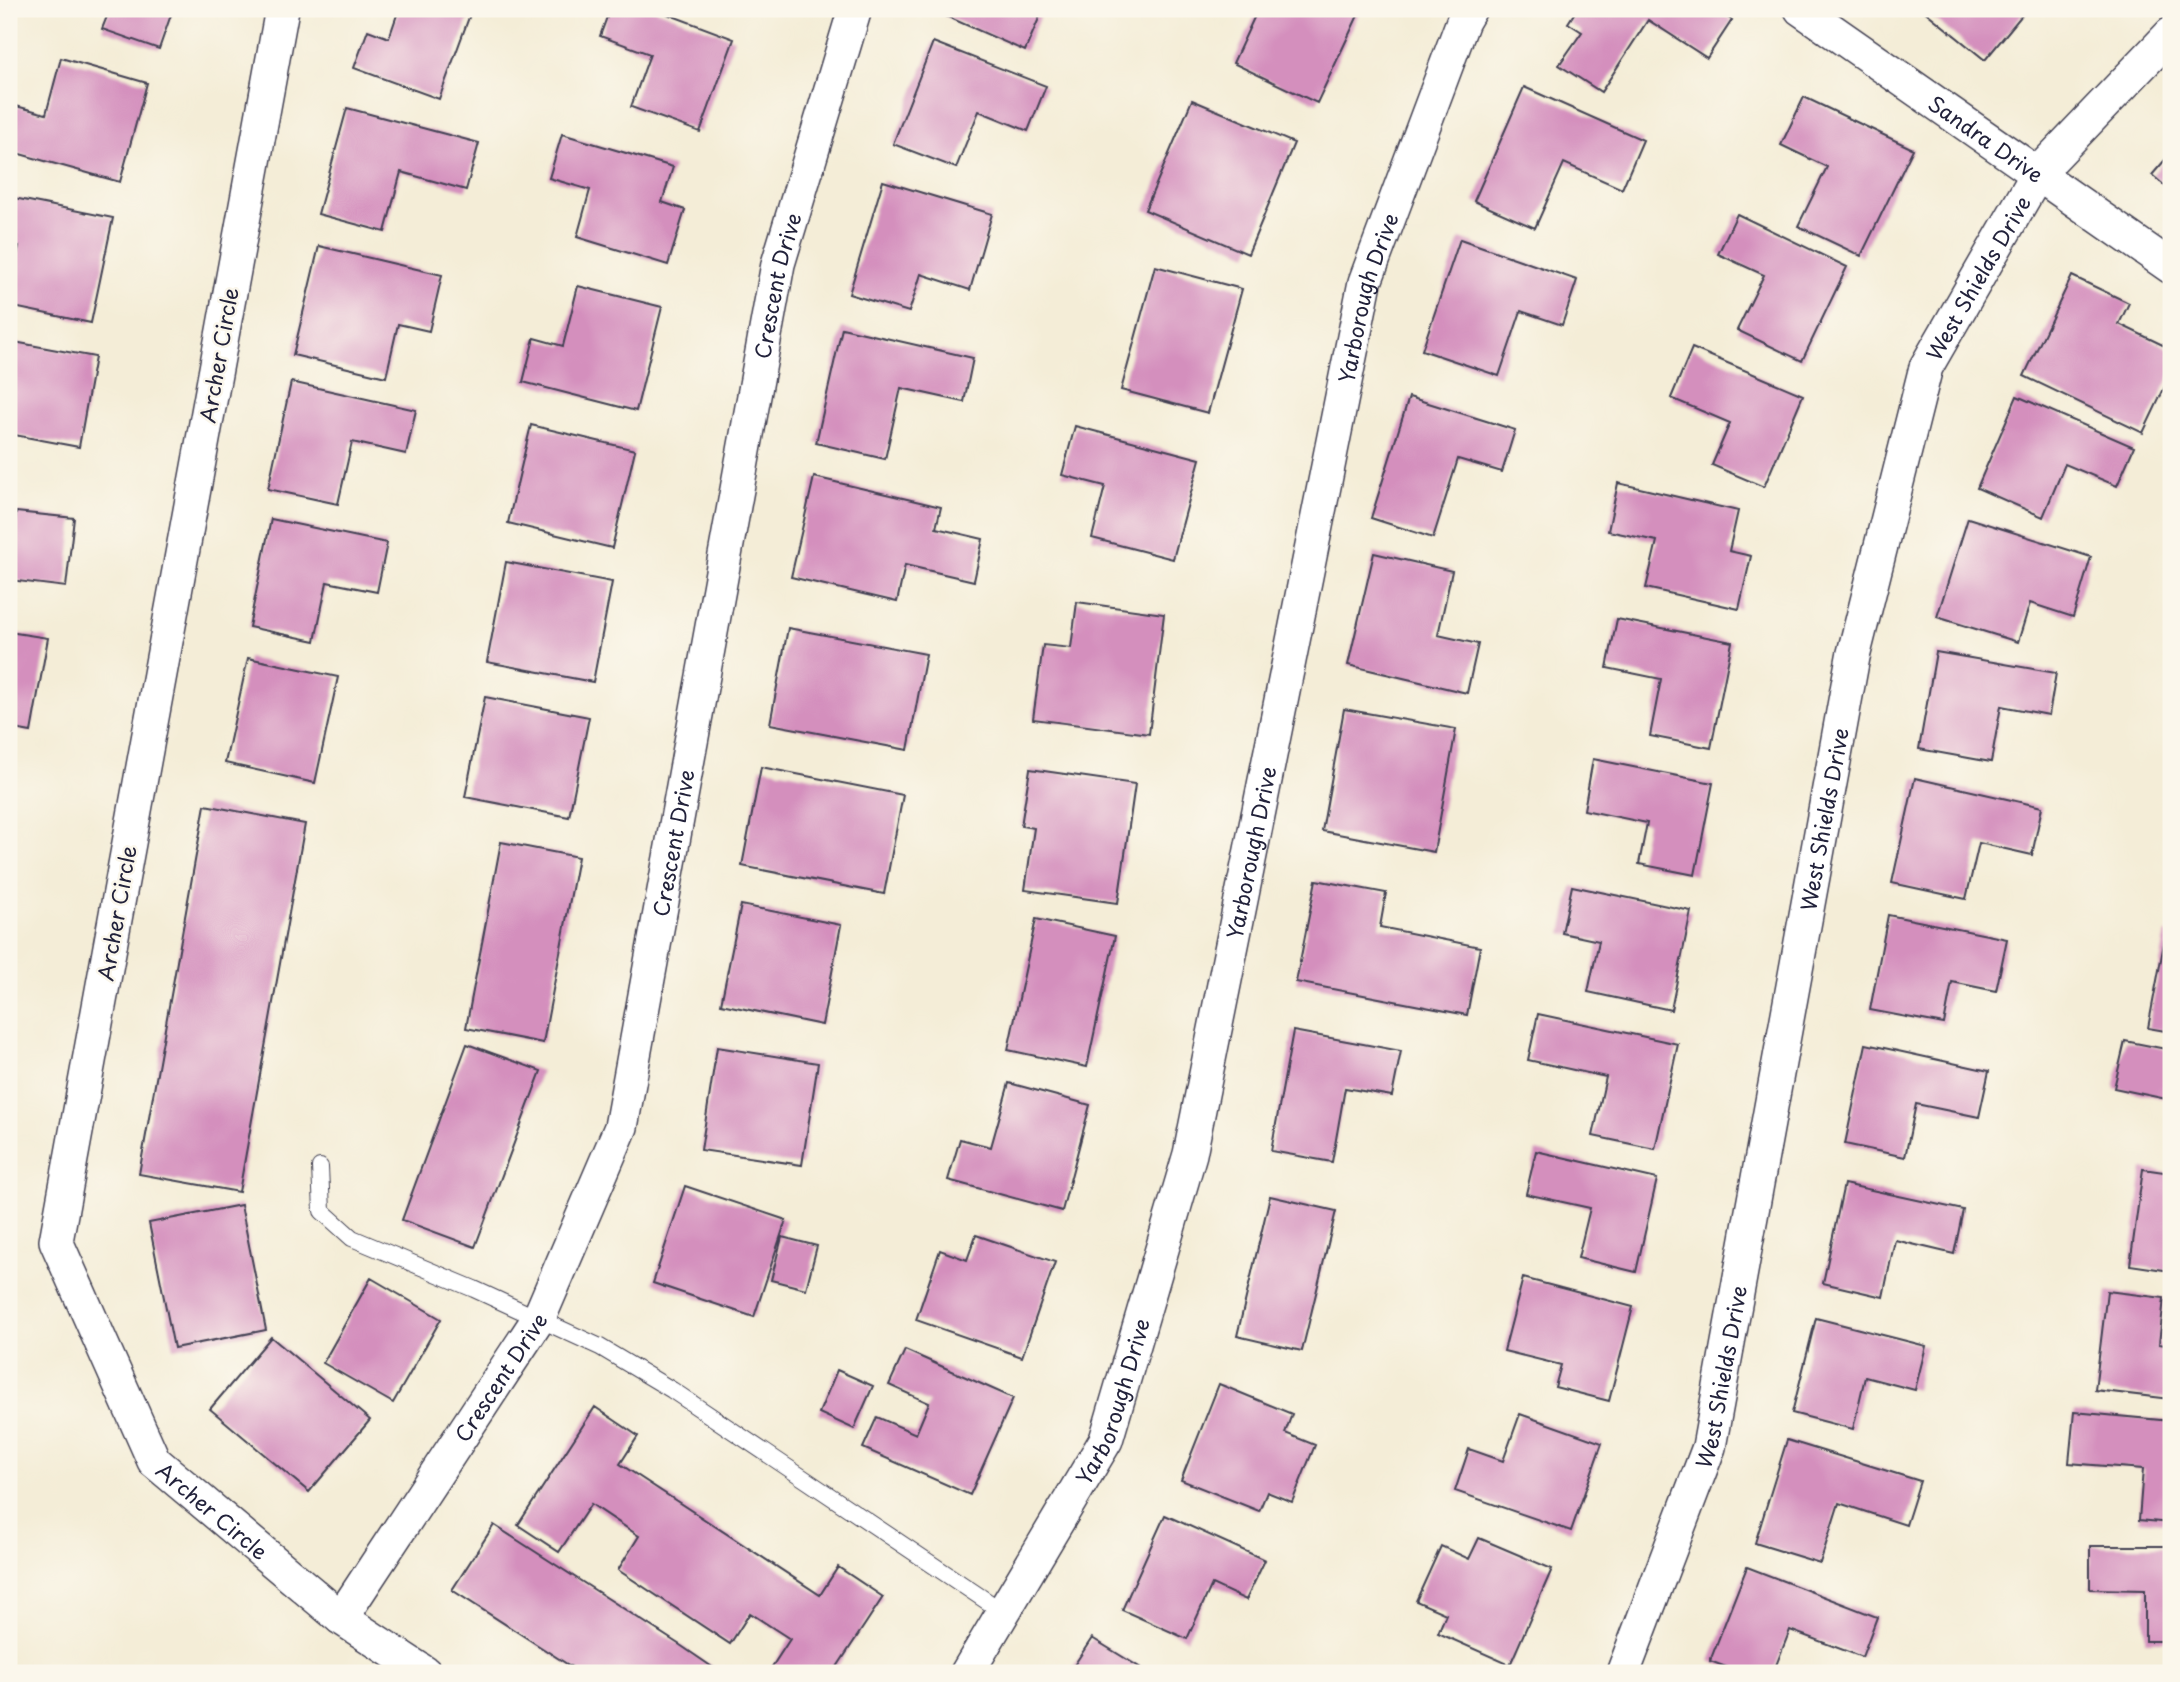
<svg xmlns="http://www.w3.org/2000/svg" width="2180" height="1682" viewBox="0 0 2180 1682" font-family="'Playpen Sans',sans-serif">
<rect width="100%" height="100%" fill="#fbf7ec"/>
<filter id="ink" filterUnits="userSpaceOnUse"><feTurbulence type="fractalNoise" baseFrequency=".0143" numOctaves="2"/><feDisplacementMap in="SourceGraphic" scale="14" xChannelSelector="R" yChannelSelector="G"/><feConvolveMatrix kernelMatrix="1 2 1 2 8 2 1 2 1" color-interpolation-filters="sRGB"/></filter>
<filter id="wash" filterUnits="userSpaceOnUse"><feTurbulence type="fractalNoise" baseFrequency=".00686" numOctaves="4" result="noise"/><feDisplacementMap in="SourceGraphic" scale="28" xChannelSelector="R" yChannelSelector="G"/><feGaussianBlur stdDeviation="1.57" result="paint"/><feColorMatrix in="noise" values="0 0 0 0 0 0 0 0 0 0 0 0 0 0 0 0 0 1.4 0 .05"/><feComposite in="paint" operator="in"/></filter>
<g filter="url(#wash)">
<rect width="100%" height="100%" fill="#f4edd7"/>
<g id="blocks">
<path fill="#d48fbd" d="M 110,9 L 173,9 L 159,49 L 102,29 Z
M 399,9 L 472,9 L 439,99 L 354,68 L 368,30 L 389,38 Z
M 610,9 L 654,9 L 734,39 L 700,132 L 631,107 L 650,54 L 600,36 Z
M 941,9 L 1043,9 L 1025,51 L 939,13 Z
M 1258,9 L 1361,9 L 1317,103 L 1233,63 Z
M 1577,9 L 1714,9 L 1732,20 L 1707,58 L 1648,20 L 1601,92 L 1559,65 L 1582,32 L 1568,23 Z
M 1922,9 L 2027,9 L 1985,60 Z
M 933,42 L 1046,86 L 1028,131 L 979,111 L 956,168 L 893,144 Z
M 61,58 L 147,83 L 120,182 L 9,151 L 9,132 L 16,106 L 46,114 Z
M 1524,87 L 1643,140 L 1622,189 L 1564,163 L 1535,228 L 1474,201 Z
M 1804,97 L 1913,149 L 1861,256 L 1798,226 L 1827,167 L 1781,145 Z
M 1192,100 L 1294,143 L 1248,254 L 1145,210 Z
M 347,108 L 479,143 L 466,190 L 401,172 L 385,232 L 318,214 Z
M 562,134 L 673,167 L 662,202 L 685,210 L 668,265 L 577,237 L 590,190 L 549,178 Z
M 2171,153 L 2171,191 L 2152,175 Z
M 883,181 L 992,214 L 970,290 L 921,274 L 909,312 L 849,294 Z
M 9,197 L 113,218 L 91,323 L 9,306 L 9,268 L 14,269 L 19,246 L 9,244 Z
M 1737,214 L 1847,267 L 1802,361 L 1737,330 L 1764,275 L 1718,254 Z
M 1460,239 L 1577,280 L 1562,325 L 1521,311 L 1499,376 L 1422,350 Z
M 319,246 L 442,275 L 429,331 L 398,324 L 386,377 L 293,355 Z
M 1155,266 L 1242,289 L 1208,413 L 1121,390 Z
M 2072,276 L 2129,303 L 2119,324 L 2171,349 L 2171,374 L 2143,433 L 2024,376 Z
M 578,286 L 662,307 L 636,411 L 523,382 L 534,338 L 563,346 Z
M 842,328 L 973,358 L 964,402 L 901,388 L 885,459 L 816,443 Z
M 9,341 L 95,357 L 79,447 L 9,434 Z
M 1692,348 L 1803,395 L 1764,487 L 1712,465 L 1730,423 L 1671,398 Z
M 291,382 L 416,410 L 406,454 L 352,442 L 338,504 L 268,489 Z
M 2017,396 L 2134,447 L 2117,486 L 2065,464 L 2043,517 L 1977,488 Z
M 1409,397 L 1515,430 L 1502,472 L 1458,459 L 1433,538 L 1371,518 Z
M 531,425 L 635,450 L 612,548 L 508,523 Z
M 1075,426 L 1200,459 L 1173,559 L 1092,538 L 1105,486 L 1062,475 Z
M 814,477 L 941,507 L 936,528 L 983,539 L 974,581 L 905,565 L 897,602 L 791,577 Z
M 1618,483 L 1738,511 L 1729,551 L 1751,556 L 1739,609 L 1646,588 L 1657,541 L 1608,531 Z
M 16,512 L 74,518 L 66,587 L 9,580 Z
M 1968,518 L 2091,557 L 2073,617 L 2030,603 L 2018,642 L 1937,617 Z
M 271,519 L 387,543 L 377,592 L 327,582 L 315,641 L 249,627 Z
M 1374,553 L 1452,571 L 1438,635 L 1478,644 L 1467,693 L 1348,665 Z
M 506,562 L 612,582 L 593,682 L 487,662 Z
M 1077,602 L 1164,614 L 1149,734 L 1033,719 L 1043,645 L 1071,648 Z
M 1617,619 L 1732,642 L 1711,748 L 1650,736 L 1661,679 L 1607,668 Z
M 788,628 L 926,654 L 908,750 L 770,724 Z
M 9,632 L 48,638 L 31,732 L 9,728 Z
M 1936,652 L 2056,673 L 2049,715 L 2001,706 L 1991,762 L 1919,749 Z
M 248,658 L 338,677 L 315,783 L 225,763 Z
M 485,697 L 589,717 L 569,817 L 465,797 Z
M 1344,709 L 1456,729 L 1434,852 L 1322,831 Z
M 1593,759 L 1713,783 L 1695,875 L 1639,864 L 1647,823 L 1584,810 Z
M 761,767 L 903,795 L 884,894 L 742,866 Z
M 1030,769 L 1135,784 L 1118,903 L 1025,890 L 1034,828 L 1021,826 Z
M 1915,778 L 2042,807 L 2032,855 L 1979,843 L 1966,899 L 1892,883 Z
M 205,805 L 305,824 L 239,1192 L 139,1174 Z
M 501,842 L 578,857 L 543,1043 L 466,1028 Z
M 1316,880 L 1386,893 L 1380,927 L 1480,947 L 1467,1015 L 1296,982 Z
M 1572,886 L 1691,911 L 1671,1010 L 1588,992 L 1599,941 L 1562,933 Z
M 741,905 L 841,925 L 822,1025 L 721,1004 Z
M 1888,915 L 2007,939 L 1996,991 L 1952,982 L 1944,1024 L 1870,1010 Z
M 1036,919 L 1115,936 L 1087,1067 L 1008,1050 Z
M 2166,933 L 2171,934 L 2171,1032 L 2148,1028 Z
M 1538,1014 L 1678,1044 L 1655,1149 L 1593,1136 L 1606,1077 L 1528,1060 Z
M 1293,1031 L 1401,1051 L 1392,1096 L 1345,1088 L 1332,1162 L 1271,1151 Z
M 2125,1041 L 2171,1050 L 2171,1100 L 2114,1088 Z
M 467,1044 L 541,1071 L 475,1247 L 402,1220 Z
M 1866,1044 L 1989,1071 L 1979,1117 L 1916,1104 L 1905,1157 L 1845,1144 Z
M 717,1047 L 818,1063 L 802,1165 L 701,1150 Z
M 1009,1083 L 1090,1105 L 1062,1211 L 948,1180 L 960,1139 L 991,1147 Z
M 1536,1151 L 1657,1179 L 1636,1272 L 1578,1258 L 1590,1208 L 1526,1194 Z
M 2143,1169 L 2171,1173 L 2171,1271 L 2130,1265 Z
M 1844,1184 L 1963,1210 L 1954,1254 L 1895,1240 L 1883,1297 L 1823,1283 Z
M 685,1186 L 786,1220 L 754,1317 L 653,1283 Z
M 1270,1196 L 1336,1211 L 1302,1351 L 1237,1336 Z
M 241,1205 L 266,1330 L 174,1348 L 149,1223 Z
M 976,1235 L 1055,1262 L 1022,1357 L 916,1320 L 940,1250 L 967,1260 Z
M 782,1237 L 817,1246 L 806,1289 L 771,1280 Z
M 371,1278 L 441,1319 L 393,1403 L 323,1363 Z
M 1523,1278 L 1633,1307 L 1609,1401 L 1555,1387 L 1561,1365 L 1504,1351 Z
M 2107,1291 L 2164,1298 L 2159,1344 L 2171,1346 L 2171,1399 L 2095,1390 Z
M 1816,1318 L 1926,1346 L 1915,1390 L 1865,1377 L 1853,1429 L 1792,1413 Z
M 271,1337 L 370,1420 L 309,1492 L 210,1409 Z
M 905,1350 L 1013,1398 L 970,1495 L 863,1448 L 877,1417 L 916,1434 L 929,1403 L 889,1385 Z
M 837,1370 L 873,1386 L 854,1429 L 819,1413 Z
M 1219,1384 L 1292,1414 L 1285,1433 L 1315,1445 L 1292,1502 L 1267,1492 L 1259,1511 L 1181,1480 Z
M 595,1407 L 638,1436 L 620,1464 L 820,1595 L 838,1567 L 883,1597 L 833,1673 L 768,1673 L 790,1639 L 750,1613 L 730,1644 L 618,1570 L 639,1536 L 591,1504 L 559,1552 L 518,1525 Z
M 2074,1412 L 2171,1421 L 2171,1523 L 2139,1520 L 2143,1469 L 2069,1463 Z
M 1520,1414 L 1602,1443 L 1571,1531 L 1455,1491 L 1469,1449 L 1503,1461 Z
M 1787,1440 L 1920,1481 L 1906,1525 L 1839,1503 L 1820,1563 L 1755,1543 Z
M 1165,1515 L 1265,1560 L 1246,1600 L 1212,1584 L 1187,1639 L 1122,1610 Z
M 494,1525 L 680,1645 L 721,1673 L 581,1673 L 452,1590 Z
M 1479,1538 L 1552,1569 L 1510,1665 L 1438,1633 L 1446,1614 L 1416,1601 L 1441,1546 L 1469,1559 Z
M 2090,1546 L 2171,1546 L 2171,1641 L 2145,1641 L 2145,1590 L 2090,1589 Z
M 1747,1567 L 1877,1617 L 1862,1657 L 1790,1630 L 1773,1673 L 1742,1673 L 1710,1661 Z
M 1092,1638 L 1149,1673 L 1069,1673 Z"/>
</g>
</g>
<g filter="url(#ink)">
<use href="#blocks" fill-opacity="0" stroke="#424052" stroke-width="2"/>
<g fill="none" stroke-linecap="round" stroke-linejoin="round">
<g stroke="#424052" stroke-width="18">
<path id="service" d="M 320,1167 L 322,1211 L 352,1238 L 474,1289 L 600,1347 L 672,1390 L 1003,1612"/>
</g>
<g stroke="#424052" stroke-width="36">
<g id="minor">
<path id="s1" d="M 282,9 L 56,1241 L 154,1461 L 341,1618 L 425,1673"/>
<path id="s2" d="M 1801,9 L 2171,267"/>
<path id="s3" d="M 341,1618 L 539,1318 L 621,1127 L 778,264 L 855,9"/>
<path id="s4" d="M 967,1673 L 1106,1440 L 1190,1154 L 1365,282 L 1463,21 L 1470,9"/>
<path id="s5" d="M 1623,1673 L 1709,1447 L 1853,657 L 1926,367 L 2038,173 L 2171,34"/>
</g>
</g>
<use href="#service" stroke="#fff" stroke-width="16"/>
<use href="#minor" stroke="#fff" stroke-width="33"/>
</g>
</g>
<g text-anchor="middle" dominant-baseline="central" stroke-width="5" stroke-linejoin="round" paint-order="stroke">
<g font-size="21" fill="#22223b" stroke="#fbf7ec">
<text stroke="none"><textPath href="#s2" startOffset="226">Sandra Drive</textPath></text>
<text stroke="none"><textPath href="#s5" startOffset="1447">West Shields Drive</textPath></text>
<text stroke="none"><textPath href="#s3" startOffset="1423">Crescent Drive</textPath></text>
<text stroke="none"><textPath href="#s4" startOffset="1444">Yarborough Drive</textPath></text>
<text transform="translate(218 355) rotate(-80)">Archer Circle</text>
<text stroke="none"><textPath href="#s5" startOffset="880">West Shields Drive</textPath></text>
<text stroke="none"><textPath href="#s3" startOffset="856">Crescent Drive</textPath></text>
<text stroke="none"><textPath href="#s4" startOffset="877">Yarborough Drive</textPath></text>
<text transform="translate(116 913) rotate(-80)">Archer Circle</text>
<text stroke="none"><textPath href="#s3" startOffset="289">Crescent Drive</textPath></text>
<text stroke="none"><textPath href="#s5" startOffset="313">West Shields Drive</textPath></text>
<text stroke="none"><textPath href="#s4" startOffset="310">Yarborough Drive</textPath></text>
<text stroke="none"><textPath href="#s1" startOffset="1570">Archer Circle</textPath></text>
</g>
</g>
<rect width="2180" height="1682" fill="none" stroke="#fbf7ec" stroke-width="35"/>
</svg>
